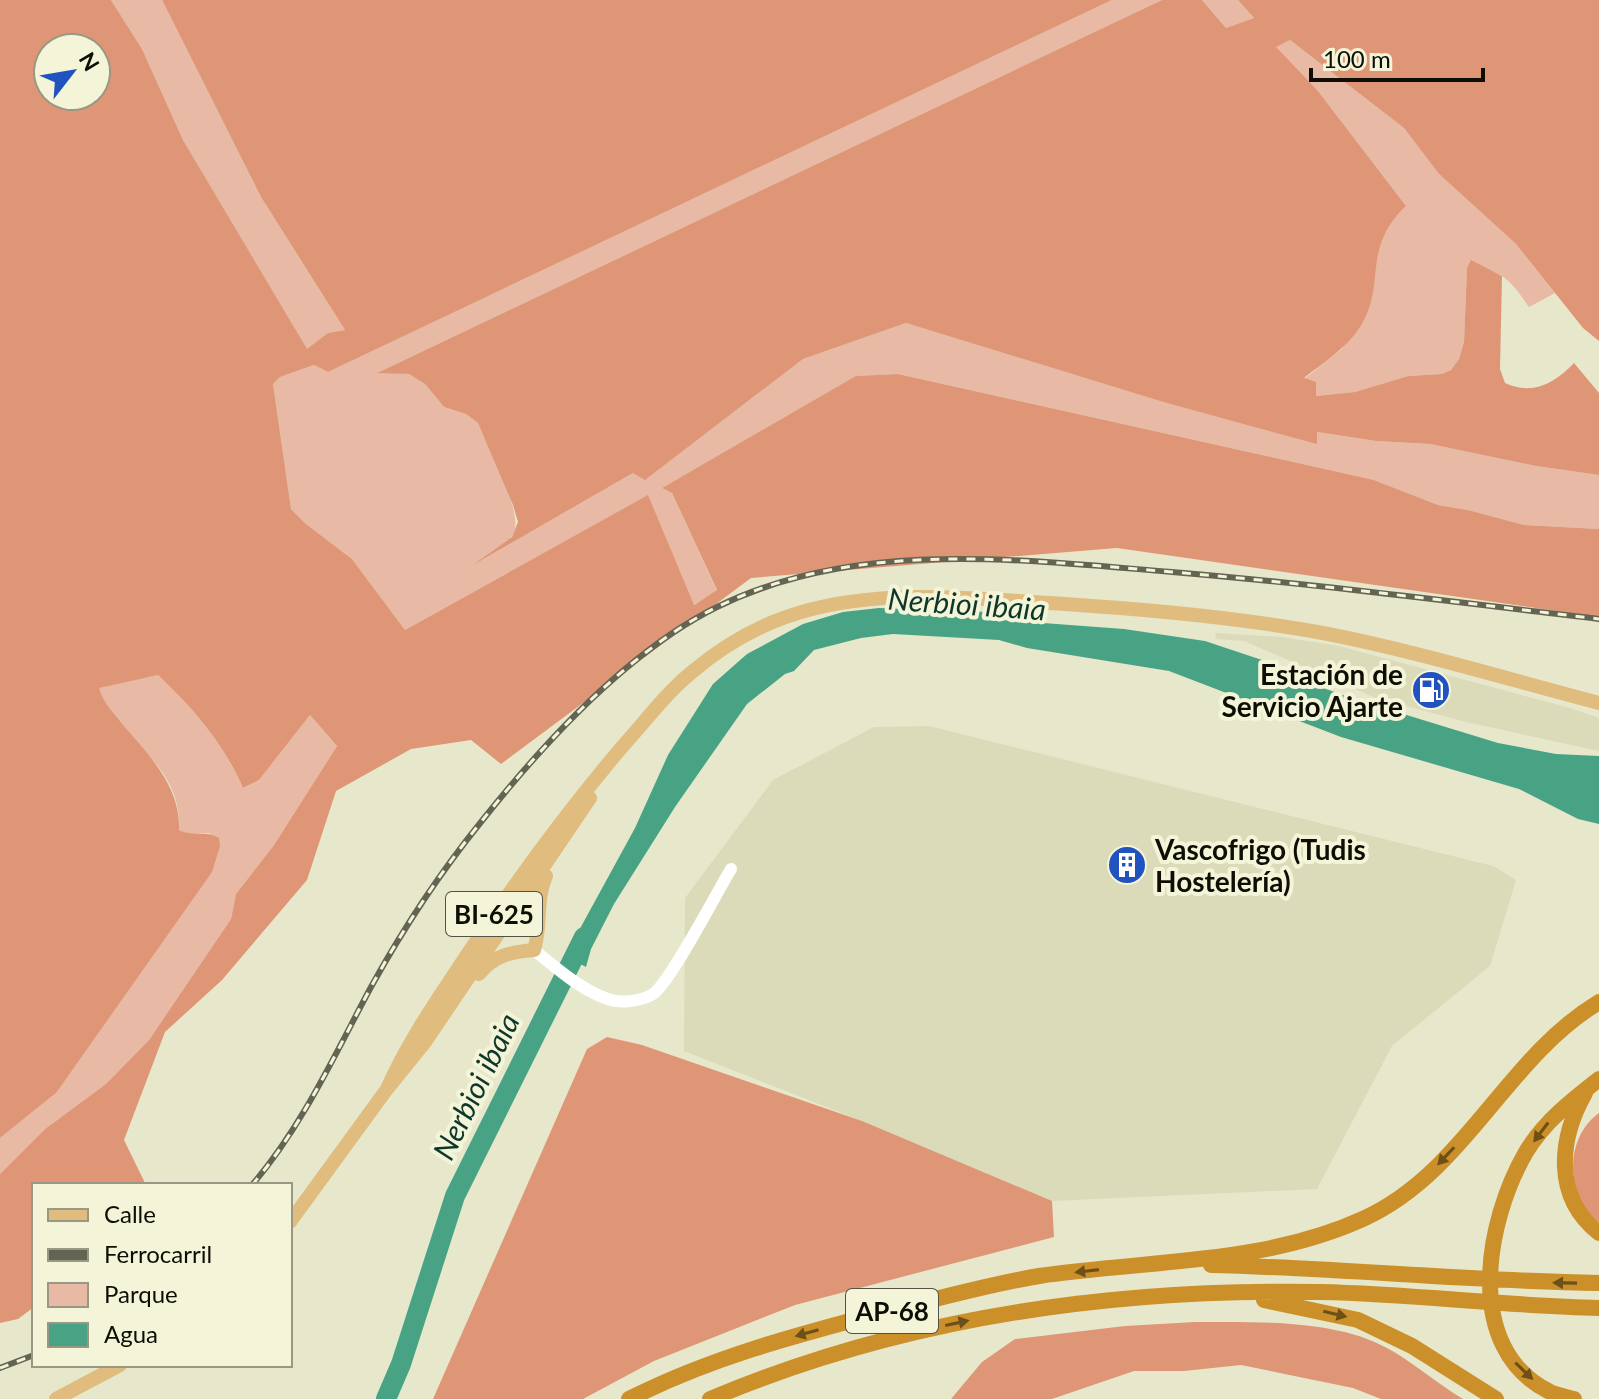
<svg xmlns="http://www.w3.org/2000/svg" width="1599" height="1399" viewBox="0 0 1599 1399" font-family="Lato,sans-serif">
<rect width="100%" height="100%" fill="#e7e7cc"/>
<path fill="#dcdbb9" d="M 1216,633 L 1282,637 L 1339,646 L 1570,708 L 1599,718 L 1599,751 L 1466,722 L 1376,698 L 1244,641 L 1215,639 Z
M 929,726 L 1493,866 L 1516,880 L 1490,966 L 1392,1046 L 1317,1189 L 1052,1201 L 912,1152 L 862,1121 L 684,1051 L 685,898 L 773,780 L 874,727 Z"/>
<path fill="#e8b9a4" d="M 111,0 L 162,0 L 261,197 L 345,330 L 328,333 L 307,350 L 183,140 L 142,49 Z
M 1112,0 L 1162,0 L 379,372 L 409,374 L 425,384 L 444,407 L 466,414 L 478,423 C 487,445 527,517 512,536 C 505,546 490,552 482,560 L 633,473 L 646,479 L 803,359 L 906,323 L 1163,402 L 1317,443 L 1316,432 L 1376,441 L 1430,444 L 1536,466 L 1599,475 L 1599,529 L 1524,525 L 1468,510 L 1438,505 L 1374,480 L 898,374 L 857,376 L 662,488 L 672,493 L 717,591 L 693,605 L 647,496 L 405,630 L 352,559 L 306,524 L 291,509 L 273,384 L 280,377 L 314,365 L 328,372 Z
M 1202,0 L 1238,0 L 1254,18 L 1226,28 Z
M 1290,40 L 1404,128 L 1439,174 L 1516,244 L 1555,293 L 1529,307 C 1510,280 1502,268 1467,268 L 1464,342 L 1459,359 L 1451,370 L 1442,374 L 1408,376 L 1355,392 L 1316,396 L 1304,379 L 1342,349 L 1370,304 L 1380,242 L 1390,220 L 1406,206 L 1318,91 L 1275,47 Z
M 158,675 C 193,708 223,743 243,788 L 259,780 L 310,715 L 337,746 L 274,845 L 236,894 L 231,919 L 149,1040 L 106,1084 L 45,1129 L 0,1174 L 0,1138 L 56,1093 L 210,833 L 187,834 L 179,830 C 183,762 115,739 98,687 Z"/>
<path fill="#de9676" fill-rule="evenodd" d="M 0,0 L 111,0 L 142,49 L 183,140 L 307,349 L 328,333 L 345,330 L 261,197 L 162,0 L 1112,0 L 328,372 L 314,365 L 280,377 L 273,384 L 291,509 L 306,524 L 352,559 L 405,630 L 648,495 L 694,605 L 717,590 L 672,493 L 662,488 L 856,376 L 898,374 L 1374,480 L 1438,505 L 1468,510 L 1524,525 L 1599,529 L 1599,617 L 1117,548 L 751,578 L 501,764 L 471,740 L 411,749 L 336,791 L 307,880 L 222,980 L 165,1032 L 124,1140 L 146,1185 L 34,1185 L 34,1307 L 18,1319 L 0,1323 L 0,1174 L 45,1129 L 106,1084 L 149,1040 L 231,919 L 236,894 L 274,845 L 337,746 L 310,715 L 259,780 L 243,788 C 224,744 193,708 158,675 L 99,688 C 103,703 113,712 123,725 C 149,755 181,787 179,830 C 192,837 206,830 219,838 L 220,846 L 212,872 L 56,1093 L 0,1138 ZM 96,48 L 96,96 L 48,96 L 48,48 Z
M 1162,0 L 1202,0 L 1226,28 L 1254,18 L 1238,0 L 1599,0 L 1599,341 L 1583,328 L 1516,244 L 1439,174 L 1404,128 L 1290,40 L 1276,47 L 1318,91 L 1406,206 C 1361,247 1387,285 1360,327 C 1346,349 1324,362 1304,378 L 1316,382 L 1316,396 L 1355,392 L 1408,376 L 1442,374 L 1451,370 L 1459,359 L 1464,342 L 1467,268 L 1471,260 L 1502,276 L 1500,369 L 1505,383 C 1533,396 1555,383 1574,363 L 1599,393 L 1599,475 L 1536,466 L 1430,444 L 1376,441 L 1317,432 L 1317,444 L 1163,402 L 906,323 L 803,359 L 645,480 L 633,473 L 473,565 L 512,537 L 518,522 L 513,505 L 478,423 L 466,414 L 444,407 L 425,384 L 409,374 L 377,373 Z
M 607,1037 L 642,1045 L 862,1121 L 1052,1201 L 1054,1237 L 795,1305 L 654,1361 L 583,1399 L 433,1399 L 587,1049 Z
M 1599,1113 L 1599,1222 C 1565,1196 1564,1138 1599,1113 Z
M 1195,1322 C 1252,1322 1334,1319 1385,1347 C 1412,1361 1436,1383 1463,1399 L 1381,1399 L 1353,1388 L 1241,1365 L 1184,1371 L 1134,1371 L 1052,1399 L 951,1399 L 982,1362 L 1015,1339 L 1125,1326 Z"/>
<path fill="#48a385" d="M 879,608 L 991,612 L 1002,620 L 1124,629 L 1205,641 L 1262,660 L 1293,677 L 1351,698 L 1498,743 L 1556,754 L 1599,756 L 1599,824 L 1578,819 L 1519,789 L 1341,737 L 1169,671 L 1027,648 L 999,640 L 893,634 L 861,638 L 814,650 L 794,671 L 785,674 L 747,704 L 675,807 L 614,904 L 591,949 L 586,967 L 565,956 L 635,828 L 668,755 L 713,684 L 747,654 L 803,624 L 843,612 Z"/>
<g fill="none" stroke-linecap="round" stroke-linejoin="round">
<path stroke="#48a385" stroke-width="20" d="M 386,1399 L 401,1364 L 455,1196 L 584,937"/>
<path stroke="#fff" stroke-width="12" d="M 534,950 C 555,967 580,989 605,998 C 619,1004 640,1002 653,994 C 670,983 717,892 731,869"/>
<path stroke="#e0bc7f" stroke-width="14" d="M 479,974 C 494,955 511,952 534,950 C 542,926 535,901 546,876
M 387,1089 C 407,1043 437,1000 465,958 C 514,884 565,814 622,747 C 645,722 665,694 692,672 C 719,649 752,629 786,617 C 859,591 941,596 1018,601 C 1117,607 1225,615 1323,633 C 1416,651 1507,679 1599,703
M 290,1222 L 387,1089 L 425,1042 L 590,798
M 56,1399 L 120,1365"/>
<path stroke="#cc902a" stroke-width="16" d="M 1585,1093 C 1559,1139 1553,1197 1599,1233
M 1211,1265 C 1340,1268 1469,1281 1599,1283
M 1264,1300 L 1358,1320 L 1412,1346 L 1496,1399
M 629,1399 C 710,1358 793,1336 880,1313 C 933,1300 985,1285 1039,1276 C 1148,1260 1263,1265 1365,1218 C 1465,1172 1506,1058 1599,1002
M 710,1399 C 902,1318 1113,1288 1321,1292 C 1414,1294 1506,1306 1599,1308
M 1574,1399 C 1566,1397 1557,1395 1550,1392 C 1462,1349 1486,1221 1526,1152 C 1544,1122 1572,1100 1599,1079"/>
<g stroke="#646453" stroke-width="6">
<path id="rail" d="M 252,1185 C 302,1127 335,1054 371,987 C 403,929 439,874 481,822 C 542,745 628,651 717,607 C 857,538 1022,560 1172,572 C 1315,584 1457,602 1599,619
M 0,1368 L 34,1355"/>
</g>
<use href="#rail" stroke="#f4f4d9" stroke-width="3" stroke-dasharray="9" stroke-linecap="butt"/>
</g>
<defs><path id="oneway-solid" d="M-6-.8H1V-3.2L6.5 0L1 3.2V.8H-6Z" transform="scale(2)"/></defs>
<g fill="#6d4f18">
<use href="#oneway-solid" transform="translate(1541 1132) rotate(127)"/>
<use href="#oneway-solid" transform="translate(1446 1156) rotate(133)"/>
<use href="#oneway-solid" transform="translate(1087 1271) rotate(173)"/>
<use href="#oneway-solid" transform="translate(1565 1283) rotate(-179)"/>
<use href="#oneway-solid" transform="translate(1335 1314) rotate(13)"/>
<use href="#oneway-solid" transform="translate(957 1323) rotate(-12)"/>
<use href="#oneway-solid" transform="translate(807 1333) rotate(164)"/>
<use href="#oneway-solid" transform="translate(1524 1371) rotate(44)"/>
</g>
<defs>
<g id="fuel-disc" transform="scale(2)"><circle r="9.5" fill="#2053c0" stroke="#f4f4d9"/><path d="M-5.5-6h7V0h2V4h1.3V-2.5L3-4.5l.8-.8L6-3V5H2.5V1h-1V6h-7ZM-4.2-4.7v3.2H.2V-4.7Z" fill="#fff"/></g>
<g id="building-disc" transform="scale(2)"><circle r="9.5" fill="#2053c0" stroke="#f4f4d9"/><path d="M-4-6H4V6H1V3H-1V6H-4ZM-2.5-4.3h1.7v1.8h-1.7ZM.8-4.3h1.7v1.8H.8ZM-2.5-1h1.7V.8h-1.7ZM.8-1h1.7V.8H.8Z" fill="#fff"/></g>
</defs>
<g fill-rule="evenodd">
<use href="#fuel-disc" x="1431" y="690"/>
<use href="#building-disc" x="1127" y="865"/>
</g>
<g text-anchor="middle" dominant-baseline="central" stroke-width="8" stroke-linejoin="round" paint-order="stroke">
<g fill="#f4f4d9" stroke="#535345" stroke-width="2">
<rect x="446" y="892" width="96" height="44" rx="6"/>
<rect x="846" y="1289" width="92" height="44" rx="6"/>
</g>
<g font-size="26" font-weight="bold" fill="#0e0e05">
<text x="494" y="914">BI-625</text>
<text x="892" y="1311">AP-68</text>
</g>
<g font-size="28" font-weight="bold" fill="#0e0e05" stroke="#f4f4d9" text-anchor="end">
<text x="1403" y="674">Estación de<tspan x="1403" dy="32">Servicio Ajarte</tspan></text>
<text x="1155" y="849" text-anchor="start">Vascofrigo (Tudis<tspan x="1155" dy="32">Hostelería)</tspan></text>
</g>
<g font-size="30" font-style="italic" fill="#0e372b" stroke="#f4f4d9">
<text transform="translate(967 603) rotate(4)">Nerbioi ibaia</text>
<text transform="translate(475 1086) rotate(-64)">Nerbioi ibaia</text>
</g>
</g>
<rect x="32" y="1183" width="260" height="184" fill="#f4f4d9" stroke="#989884" stroke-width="2"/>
<rect x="48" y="1209" width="40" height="12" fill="#e0bc7f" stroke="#989884" stroke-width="2"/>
<text x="104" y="1223" font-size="24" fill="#0e0e05">Calle</text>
<rect x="48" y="1249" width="40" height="12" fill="#646453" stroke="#989884" stroke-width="2"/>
<text x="104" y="1263" font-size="24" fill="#0e0e05">Ferrocarril</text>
<rect x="48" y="1283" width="40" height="24" fill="#e8b9a4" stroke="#989884" stroke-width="2"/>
<text x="104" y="1303" font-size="24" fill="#0e0e05">Parque</text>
<rect x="48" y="1323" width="40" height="24" fill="#48a385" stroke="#989884" stroke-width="2"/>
<text x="104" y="1343" font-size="24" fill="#0e0e05">Agua</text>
<g transform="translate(72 72) rotate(59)"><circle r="38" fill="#f4f4d9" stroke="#989884" stroke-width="2"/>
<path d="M0-6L14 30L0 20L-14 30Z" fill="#2053c0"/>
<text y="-12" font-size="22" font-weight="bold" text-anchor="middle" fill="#0e0e05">N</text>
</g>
<path d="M1311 68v12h172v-12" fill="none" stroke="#0e0e05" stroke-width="4"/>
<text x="1323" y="68" font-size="24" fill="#0e0e05" stroke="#f4f4d9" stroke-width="6" paint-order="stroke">100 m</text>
</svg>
